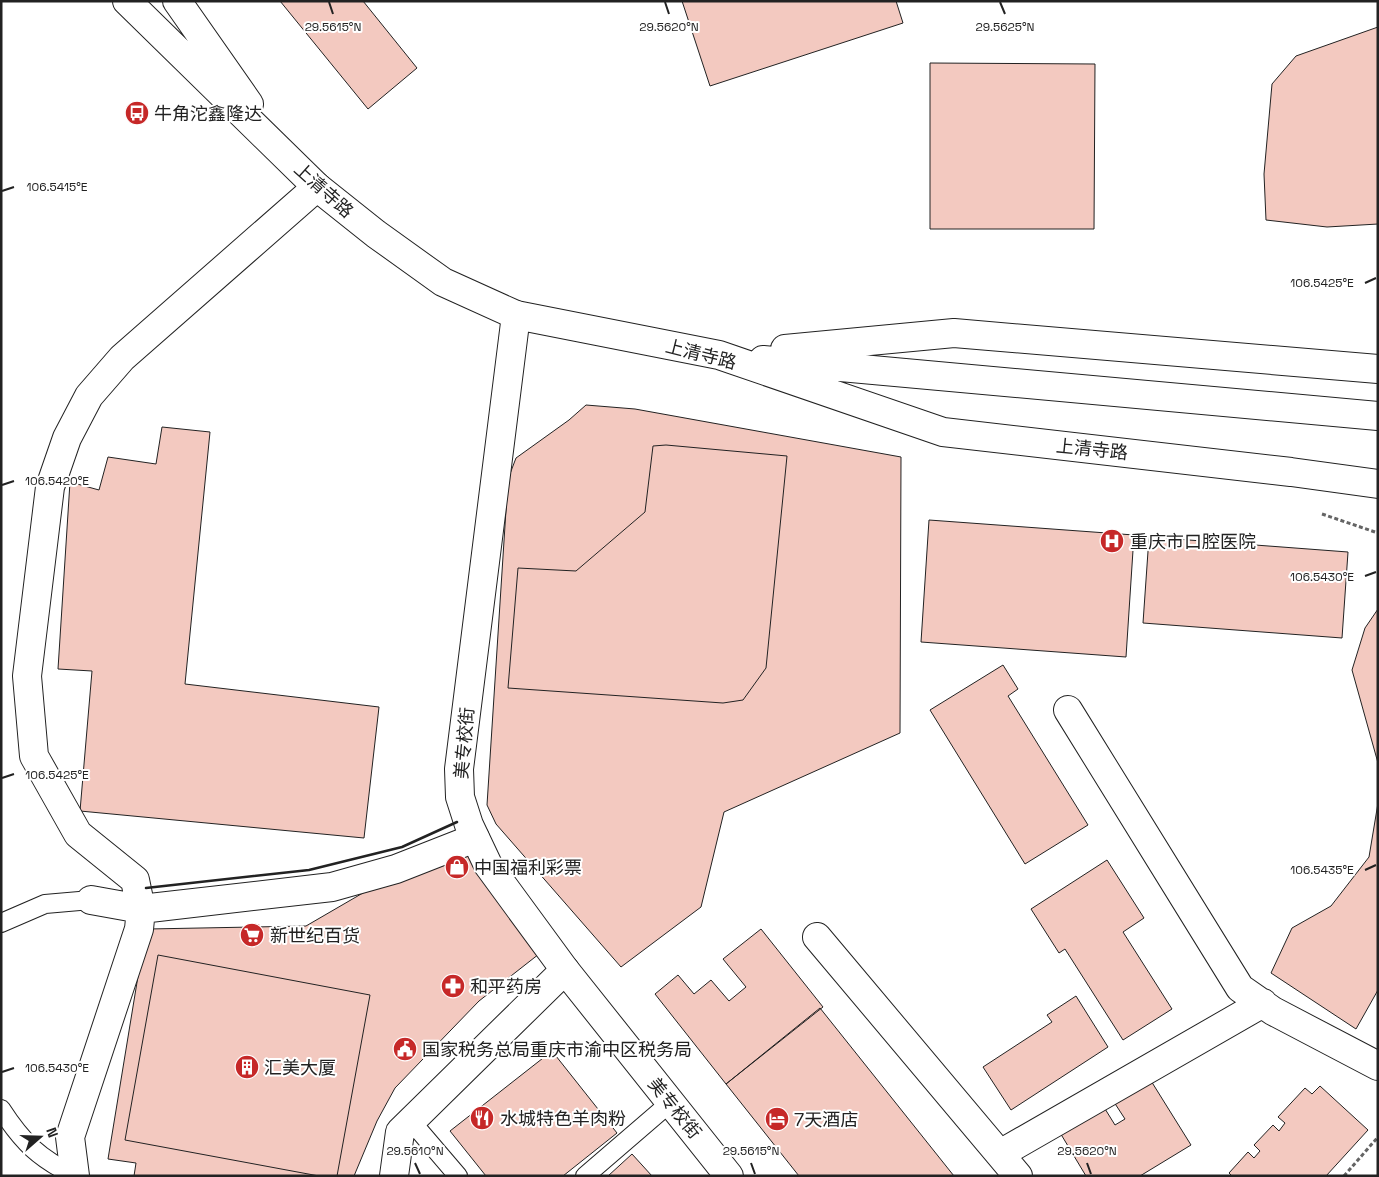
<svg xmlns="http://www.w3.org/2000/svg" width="1379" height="1177" viewBox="0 0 1379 1177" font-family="'Space Grotesk','Noto Sans SC',sans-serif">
<rect width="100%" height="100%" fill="#fff"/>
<path fill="#f3c9c0" stroke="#222" d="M 280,1 L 363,1 L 417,68 L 368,109 Z
M 682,1 L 896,1 L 903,23 L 710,86 Z
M 1378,27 L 1378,224 L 1327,227 L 1266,220 L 1264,174 L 1272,84 L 1296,56 Z
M 930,63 L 1095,64 L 1094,229 L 930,229 Z
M 586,405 L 635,409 L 901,457 L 900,733 L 724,812 L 701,907 L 621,967 L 496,824 L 487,805 L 508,479 L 516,458 L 569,420 Z
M 162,427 L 210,432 L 185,684 L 379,707 L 364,838 L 80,811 L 92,671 L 58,669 L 70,482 L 99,490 L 108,457 L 156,464 Z
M 666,445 L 787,456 L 766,668 L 743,700 L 723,703 L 508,688 L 518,568 L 576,571 L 645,512 L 653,446 Z
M 929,520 L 1134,535 L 1126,657 L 921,642 Z
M 1149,537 L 1348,552 L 1342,638 L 1143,623 Z
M 1378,609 L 1378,763 L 1352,670 L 1365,628 Z
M 1003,665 L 1018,689 L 1008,696 L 1088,825 L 1025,864 L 930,710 Z
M 1378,803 L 1378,990 L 1356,1029 L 1271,973 L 1292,928 L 1331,906 L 1369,857 Z
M 466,851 L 539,954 L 479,1001 L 395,1088 L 377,1121 L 354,1176 L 134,1176 L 136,1163 L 108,1159 L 140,964 L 148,929 L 306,926 L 368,890 Z
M 1107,860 L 1144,918 L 1123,932 L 1172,1009 L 1123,1040 L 1065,949 L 1059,953 L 1031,909 Z
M 761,929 L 823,1007 L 726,1084 L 655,994 L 678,975 L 694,994 L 711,980 L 729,1001 L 746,987 L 723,959 Z
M 158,955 L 370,995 L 337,1176 L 319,1176 L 125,1140 Z
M 1076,996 L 1108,1047 L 1011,1110 L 983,1067 L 1052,1022 L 1047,1015 Z
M 820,1008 L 954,1176 L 799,1176 L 726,1084 Z
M 552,1051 L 617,1133 L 563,1176 L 486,1176 L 450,1131 Z
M 1148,1076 L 1191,1145 L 1140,1176 L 1086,1176 L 1059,1131 L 1102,1104 L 1115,1125 L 1125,1119 L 1112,1099 Z
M 1320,1086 L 1368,1130 L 1326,1176 L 1232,1176 L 1229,1173 L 1248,1152 L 1254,1158 L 1260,1151 L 1254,1145 L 1273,1125 L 1279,1131 L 1285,1123 L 1278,1117 L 1305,1088 L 1312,1094 Z
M 632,1154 L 652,1176 L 608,1176 Z"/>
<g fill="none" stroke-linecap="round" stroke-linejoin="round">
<g stroke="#222" stroke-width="20">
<path id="service" d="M 1,923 L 45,904 L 91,900
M 1,1109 C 23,1143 39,1158 75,1176
M 411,1121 L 458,1176
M 585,1176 L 671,1102"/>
</g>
<g stroke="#222" stroke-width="30">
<path id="minor" d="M 1068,710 L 1240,988 L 1273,1011 L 1378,1066
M 91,900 L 141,909 L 332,887 L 396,869 L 475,838
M 817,937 L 1018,1176
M 1000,1154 L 1263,1003
M 75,1176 L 70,1137 L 139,929 L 141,909 L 135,880 L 78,834 L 34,756 L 27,676 L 50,487 L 67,438 L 89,396 L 122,358 L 317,187
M 394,1176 L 400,1132 L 565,970"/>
</g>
<g stroke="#222" stroke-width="30">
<path id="tertiary" d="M 516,315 L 459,769 L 460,797 L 469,825 L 488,865 L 565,970 L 729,1176"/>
</g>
<g stroke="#222" stroke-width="30">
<path id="secondary" d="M 127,1 L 317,187 L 376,234 L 443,282 L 516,315 L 719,355 L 943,432 L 1291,472 L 1378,484
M 177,1 L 249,104
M 785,349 L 954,333 L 1378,369
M 763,360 L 1378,416"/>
</g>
<path stroke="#646464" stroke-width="3" stroke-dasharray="4 2.5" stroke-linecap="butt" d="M 1322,514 L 1378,533
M 1344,1176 L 1378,1137"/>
<use href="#service" stroke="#fff" stroke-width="18"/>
<use href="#minor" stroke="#fff" stroke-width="28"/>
<use href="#tertiary" stroke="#fff" stroke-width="28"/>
<use href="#secondary" stroke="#fff" stroke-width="28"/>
<path stroke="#222" stroke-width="2.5" d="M 146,888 L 309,870 L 402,847 L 457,822"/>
</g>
<path fill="none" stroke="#222" stroke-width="2" d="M 329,2 L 333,14M 665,2 L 669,14M 1000,2 L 1005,14M 2,191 L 14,187M 1365,283 L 1376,278M 2,485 L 14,481M 1365,576 L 1376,572M 2,778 L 14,774M 1365,870 L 1376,865M 2,1072 L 14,1068M 415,1163 L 420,1174M 751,1163 L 755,1174M 1087,1163 L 1091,1174"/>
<defs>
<g id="bus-disc" transform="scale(1.25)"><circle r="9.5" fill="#c62828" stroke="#fff"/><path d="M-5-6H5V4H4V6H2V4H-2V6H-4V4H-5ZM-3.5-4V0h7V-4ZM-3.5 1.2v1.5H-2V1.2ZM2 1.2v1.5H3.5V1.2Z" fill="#fff"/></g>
<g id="hospital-disc" transform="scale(1.25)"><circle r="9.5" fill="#c62828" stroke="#fff"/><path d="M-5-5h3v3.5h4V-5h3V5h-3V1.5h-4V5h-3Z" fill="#fff"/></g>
<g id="shop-disc" transform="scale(1.25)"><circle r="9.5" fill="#c62828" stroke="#fff"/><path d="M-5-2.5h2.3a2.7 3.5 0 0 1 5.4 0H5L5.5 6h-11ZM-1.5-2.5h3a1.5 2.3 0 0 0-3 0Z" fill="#fff"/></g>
<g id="supermarket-disc" transform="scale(1.25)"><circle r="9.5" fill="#c62828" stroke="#fff"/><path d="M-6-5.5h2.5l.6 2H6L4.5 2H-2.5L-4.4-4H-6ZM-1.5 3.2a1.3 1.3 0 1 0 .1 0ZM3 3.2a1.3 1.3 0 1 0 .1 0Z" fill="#fff"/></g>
<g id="pharmacy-disc" transform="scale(1.25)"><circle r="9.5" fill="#c62828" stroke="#fff"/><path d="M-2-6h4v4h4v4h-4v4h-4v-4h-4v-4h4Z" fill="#fff"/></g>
<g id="civic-disc" transform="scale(1.25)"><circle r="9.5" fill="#c62828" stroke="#fff"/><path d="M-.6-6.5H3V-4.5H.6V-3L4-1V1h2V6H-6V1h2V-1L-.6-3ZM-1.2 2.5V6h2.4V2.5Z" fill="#fff"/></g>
<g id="building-disc" transform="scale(1.25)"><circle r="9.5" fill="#c62828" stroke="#fff"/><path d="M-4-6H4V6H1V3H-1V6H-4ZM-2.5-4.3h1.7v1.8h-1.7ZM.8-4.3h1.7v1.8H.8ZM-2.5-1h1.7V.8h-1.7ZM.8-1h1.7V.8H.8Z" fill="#fff"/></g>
<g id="restaurant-disc" transform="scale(1.25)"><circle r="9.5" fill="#c62828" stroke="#fff"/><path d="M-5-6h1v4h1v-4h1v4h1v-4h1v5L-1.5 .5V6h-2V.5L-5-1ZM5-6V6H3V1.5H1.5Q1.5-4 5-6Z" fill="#fff"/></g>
<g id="hotel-disc" transform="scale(1.25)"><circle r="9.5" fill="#c62828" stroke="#fff"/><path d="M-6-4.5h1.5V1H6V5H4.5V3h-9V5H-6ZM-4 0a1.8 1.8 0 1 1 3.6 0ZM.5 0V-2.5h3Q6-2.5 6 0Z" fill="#fff"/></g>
</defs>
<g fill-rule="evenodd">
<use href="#bus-disc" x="137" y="113"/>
<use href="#hospital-disc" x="1112" y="541"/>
<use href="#shop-disc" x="457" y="867"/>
<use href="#supermarket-disc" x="252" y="935"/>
<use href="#pharmacy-disc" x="453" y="986"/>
<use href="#civic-disc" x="405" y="1049"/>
<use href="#building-disc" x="247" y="1067"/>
<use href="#restaurant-disc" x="482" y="1118"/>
<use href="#hotel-disc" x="777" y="1119"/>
</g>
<g text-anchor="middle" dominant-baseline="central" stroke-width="4" stroke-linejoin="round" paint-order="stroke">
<g font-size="18" fill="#222" stroke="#fff" text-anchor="start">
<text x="154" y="113">牛角沱鑫隆达</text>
<text x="1130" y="541">重庆市口腔医院</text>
<text x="474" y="867">中国福利彩票</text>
<text x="270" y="935">新世纪百货</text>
<text x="470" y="986">和平药房</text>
<text x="422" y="1049">国家税务总局重庆市渝中区税务局</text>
<text x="264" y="1067">汇美大厦</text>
<text x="500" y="1118">水城特色羊肉粉</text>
<text x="794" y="1119">7天酒店</text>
</g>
<g font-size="18" fill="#222" stroke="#fff">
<text transform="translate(324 190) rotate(42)">上清寺路</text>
<text transform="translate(701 354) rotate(14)">上清寺路</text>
<text transform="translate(1092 449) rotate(6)">上清寺路</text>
<text transform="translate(464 743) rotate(-85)">美专校街</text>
<text transform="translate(675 1108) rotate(51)">美专校街</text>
</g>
</g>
<g font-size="12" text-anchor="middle" fill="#222" stroke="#fff" stroke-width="4" stroke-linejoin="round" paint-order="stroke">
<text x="1005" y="31">29.5625°N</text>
<text x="333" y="31">29.5615°N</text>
<text x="669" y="31">29.5620°N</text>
<text x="57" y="191">106.5415°E</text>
<text x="1322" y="287">106.5425°E</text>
<text x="57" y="485">106.5420°E</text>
<text x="1322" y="581">106.5430°E</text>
<text x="57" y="779">106.5425°E</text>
<text x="1322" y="874">106.5435°E</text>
<text x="57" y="1072">106.5430°E</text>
<text x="415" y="1155">29.5610°N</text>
<text x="751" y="1155">29.5615°N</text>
<text x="1087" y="1155">29.5620°N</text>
</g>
<rect width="1379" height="1177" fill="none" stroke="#222222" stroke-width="5"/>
<g transform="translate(40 1137) rotate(70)" stroke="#ffffff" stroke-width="4" paint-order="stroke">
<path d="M0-4L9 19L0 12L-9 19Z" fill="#222222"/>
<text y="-8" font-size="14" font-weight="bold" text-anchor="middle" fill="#222222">N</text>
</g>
</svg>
